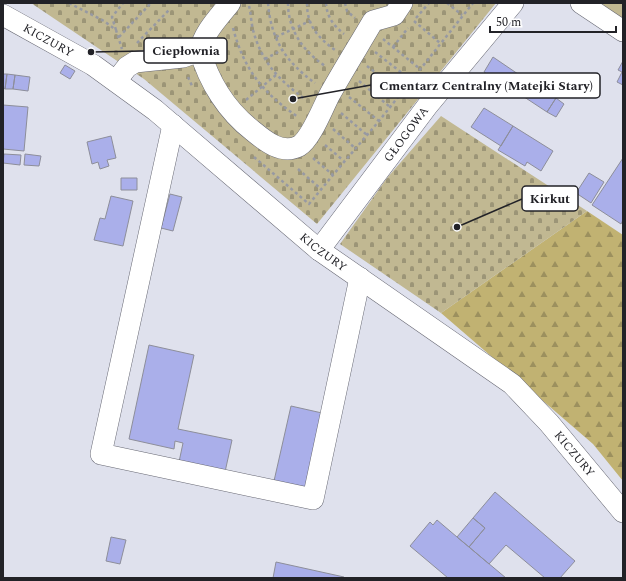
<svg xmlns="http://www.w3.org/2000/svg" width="626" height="581" viewBox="0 0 626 581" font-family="Spectral,serif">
<defs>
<pattern id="forest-firs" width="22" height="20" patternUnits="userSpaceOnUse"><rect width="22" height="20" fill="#c1b272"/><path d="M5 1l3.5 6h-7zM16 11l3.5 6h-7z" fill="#9c905e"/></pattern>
<pattern id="cemetery-stones" width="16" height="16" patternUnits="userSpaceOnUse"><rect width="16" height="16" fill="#c1b892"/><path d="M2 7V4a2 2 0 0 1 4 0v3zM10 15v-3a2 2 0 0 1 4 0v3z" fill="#9c9577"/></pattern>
</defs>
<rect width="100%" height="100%" fill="#dfe1ed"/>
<path fill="#c1b892" d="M 592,3 L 623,3 L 623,22 Z"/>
<path fill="url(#forest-firs)" d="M 587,211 L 623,235 L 623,481 L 593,444 L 441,313 Z"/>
<path fill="url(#cemetery-stones)" d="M 31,3 L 496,3 L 317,224 L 144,79 Z
M 441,116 L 587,211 L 441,313 L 340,244 L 387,178 Z"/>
<path fill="#aaafea" stroke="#8d8e9a" d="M 493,57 L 518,74 L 509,87 L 484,72 Z
M 623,61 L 623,85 L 617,82 L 622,72 L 618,70 Z
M 65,65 L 75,71 L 70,79 L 60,73 Z
M 3,74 L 7,74 L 5,89 L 3,88 Z
M 7,74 L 15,75 L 13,89 L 5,89 Z
M 518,74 L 556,98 L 547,112 L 509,87 Z
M 15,75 L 30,77 L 28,91 L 13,89 Z
M 556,98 L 564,104 L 556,117 L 547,112 Z
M 3,105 L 28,107 L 24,151 L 3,149 Z
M 484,108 L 513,126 L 501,146 L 471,127 Z
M 513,126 L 553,151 L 541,171 L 527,162 L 525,166 L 498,150 Z
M 111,136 L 116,158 L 107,160 L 109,166 L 100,169 L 98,162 L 92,164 L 87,142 Z
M 4,154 L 21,155 L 20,165 L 3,163 Z
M 25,154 L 41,156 L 39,166 L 24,165 Z
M 623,158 L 623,220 L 621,224 L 592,205 Z
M 589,173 L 604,182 L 591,203 L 576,193 Z
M 121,178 L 137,178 L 137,190 L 121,190 Z
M 170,194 L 182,197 L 173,231 L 161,228 Z
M 111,196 L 133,201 L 123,246 L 94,240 L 100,218 L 105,219 Z
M 149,345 L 194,355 L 178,429 L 232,440 L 225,472 L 179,462 L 183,443 L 175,441 L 174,449 L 129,439 Z
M 291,406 L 322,413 L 305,488 L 274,481 Z
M 495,492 L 575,561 L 560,578 L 545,578 L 506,545 L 489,564 L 469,547 L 485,528 L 473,518 Z
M 473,518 L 485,528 L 469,547 L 457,537 Z
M 437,520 L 457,537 L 506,578 L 448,578 L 410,546 L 430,522 L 433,525 Z
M 111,537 L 126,540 L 120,564 L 106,561 Z
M 276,562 L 344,577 L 344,578 L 273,578 Z"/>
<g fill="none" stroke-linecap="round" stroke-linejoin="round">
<g stroke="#676873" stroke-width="22">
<g id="minor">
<path d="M 581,3 L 623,31"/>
<path id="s1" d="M 3,15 L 93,65 L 155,110 L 319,250 L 512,384 L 549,423 L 623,512"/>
<path d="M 200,51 C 209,82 227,111 253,131 C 265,141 282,155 299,146 C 311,139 323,107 330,94 C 344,69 359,45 373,21 L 394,15 L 402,3"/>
<path d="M 116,81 L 127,67 L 135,62 L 183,57 L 200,51 C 203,33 219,17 230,3"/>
<path d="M 173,125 L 101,454 L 313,499 L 360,278"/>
<path id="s2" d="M 319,250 L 428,105 L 513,3"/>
</g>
</g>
<path stroke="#9799a2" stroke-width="2.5" stroke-dasharray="3 3" stroke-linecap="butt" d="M 69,3 L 104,21 L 116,30 L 122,49
M 268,3 C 271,40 286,62 315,83
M 288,3 C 288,30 303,51 325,66
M 307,3 C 307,25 317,37 335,50
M 326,3 C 327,17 333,25 344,34
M 345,3 L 347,11 L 355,18
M 447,3 L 462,15
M 249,6 C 251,13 251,22 253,30 C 262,63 279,80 306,100
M 416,18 L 429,3
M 414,21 L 440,43
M 233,28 C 244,70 263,93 298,117
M 116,30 L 112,17 L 123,3
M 119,37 L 151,3
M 276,37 L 310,21
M 383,39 L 420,69
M 137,43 L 169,10
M 393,47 L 408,28
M 375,52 L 411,80
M 265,59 L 282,50
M 367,66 L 401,93
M 188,77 L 193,88
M 359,81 L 390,107
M 349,97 L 379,121
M 246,100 L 276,75
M 341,113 L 367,135
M 333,129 L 355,148
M 325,145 L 344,161
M 254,157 L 309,204 L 333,175
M 313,158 L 333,175 L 379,121 L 473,3
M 298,169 L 321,189"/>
<use href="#minor" stroke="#fff" stroke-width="21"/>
</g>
<g text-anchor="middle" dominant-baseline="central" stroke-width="4" stroke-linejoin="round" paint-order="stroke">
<g font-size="12" fill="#222227" stroke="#fff">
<text stroke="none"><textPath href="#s1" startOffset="52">KICZURY</textPath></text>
<text stroke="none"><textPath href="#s2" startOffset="145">GŁOGOWA</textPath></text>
<text stroke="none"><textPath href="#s1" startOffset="400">KICZURY</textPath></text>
<text stroke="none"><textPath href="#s1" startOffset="724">KICZURY</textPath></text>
</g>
</g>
<path fill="none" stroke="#222227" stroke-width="1.5" d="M91 52L144 51M293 99L371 85M457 227L522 199"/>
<g fill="#222227" stroke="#fff" stroke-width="1.5">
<circle cx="91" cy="52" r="4"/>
<circle cx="293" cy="99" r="4"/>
<circle cx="457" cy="227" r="4"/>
</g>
<g fill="#fff" stroke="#222227" stroke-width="1.5">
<rect x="144" y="38" width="83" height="25" rx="4"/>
<rect x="371" y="73" width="229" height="25" rx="4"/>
<rect x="522" y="186" width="56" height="25" rx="4"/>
</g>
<g font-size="13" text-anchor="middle" font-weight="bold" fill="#222227">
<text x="186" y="55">Ciepłownia</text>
<text x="486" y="90">Cmentarz Centralny (Matejki Stary)</text>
<text x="550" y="203">Kirkut</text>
</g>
<rect width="626" height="581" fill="none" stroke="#222227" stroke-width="8"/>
<path d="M490 26v6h126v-6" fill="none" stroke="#222227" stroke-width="2"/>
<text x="496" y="26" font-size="12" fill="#222227" stroke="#ffffff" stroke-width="3" paint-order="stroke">50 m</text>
</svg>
